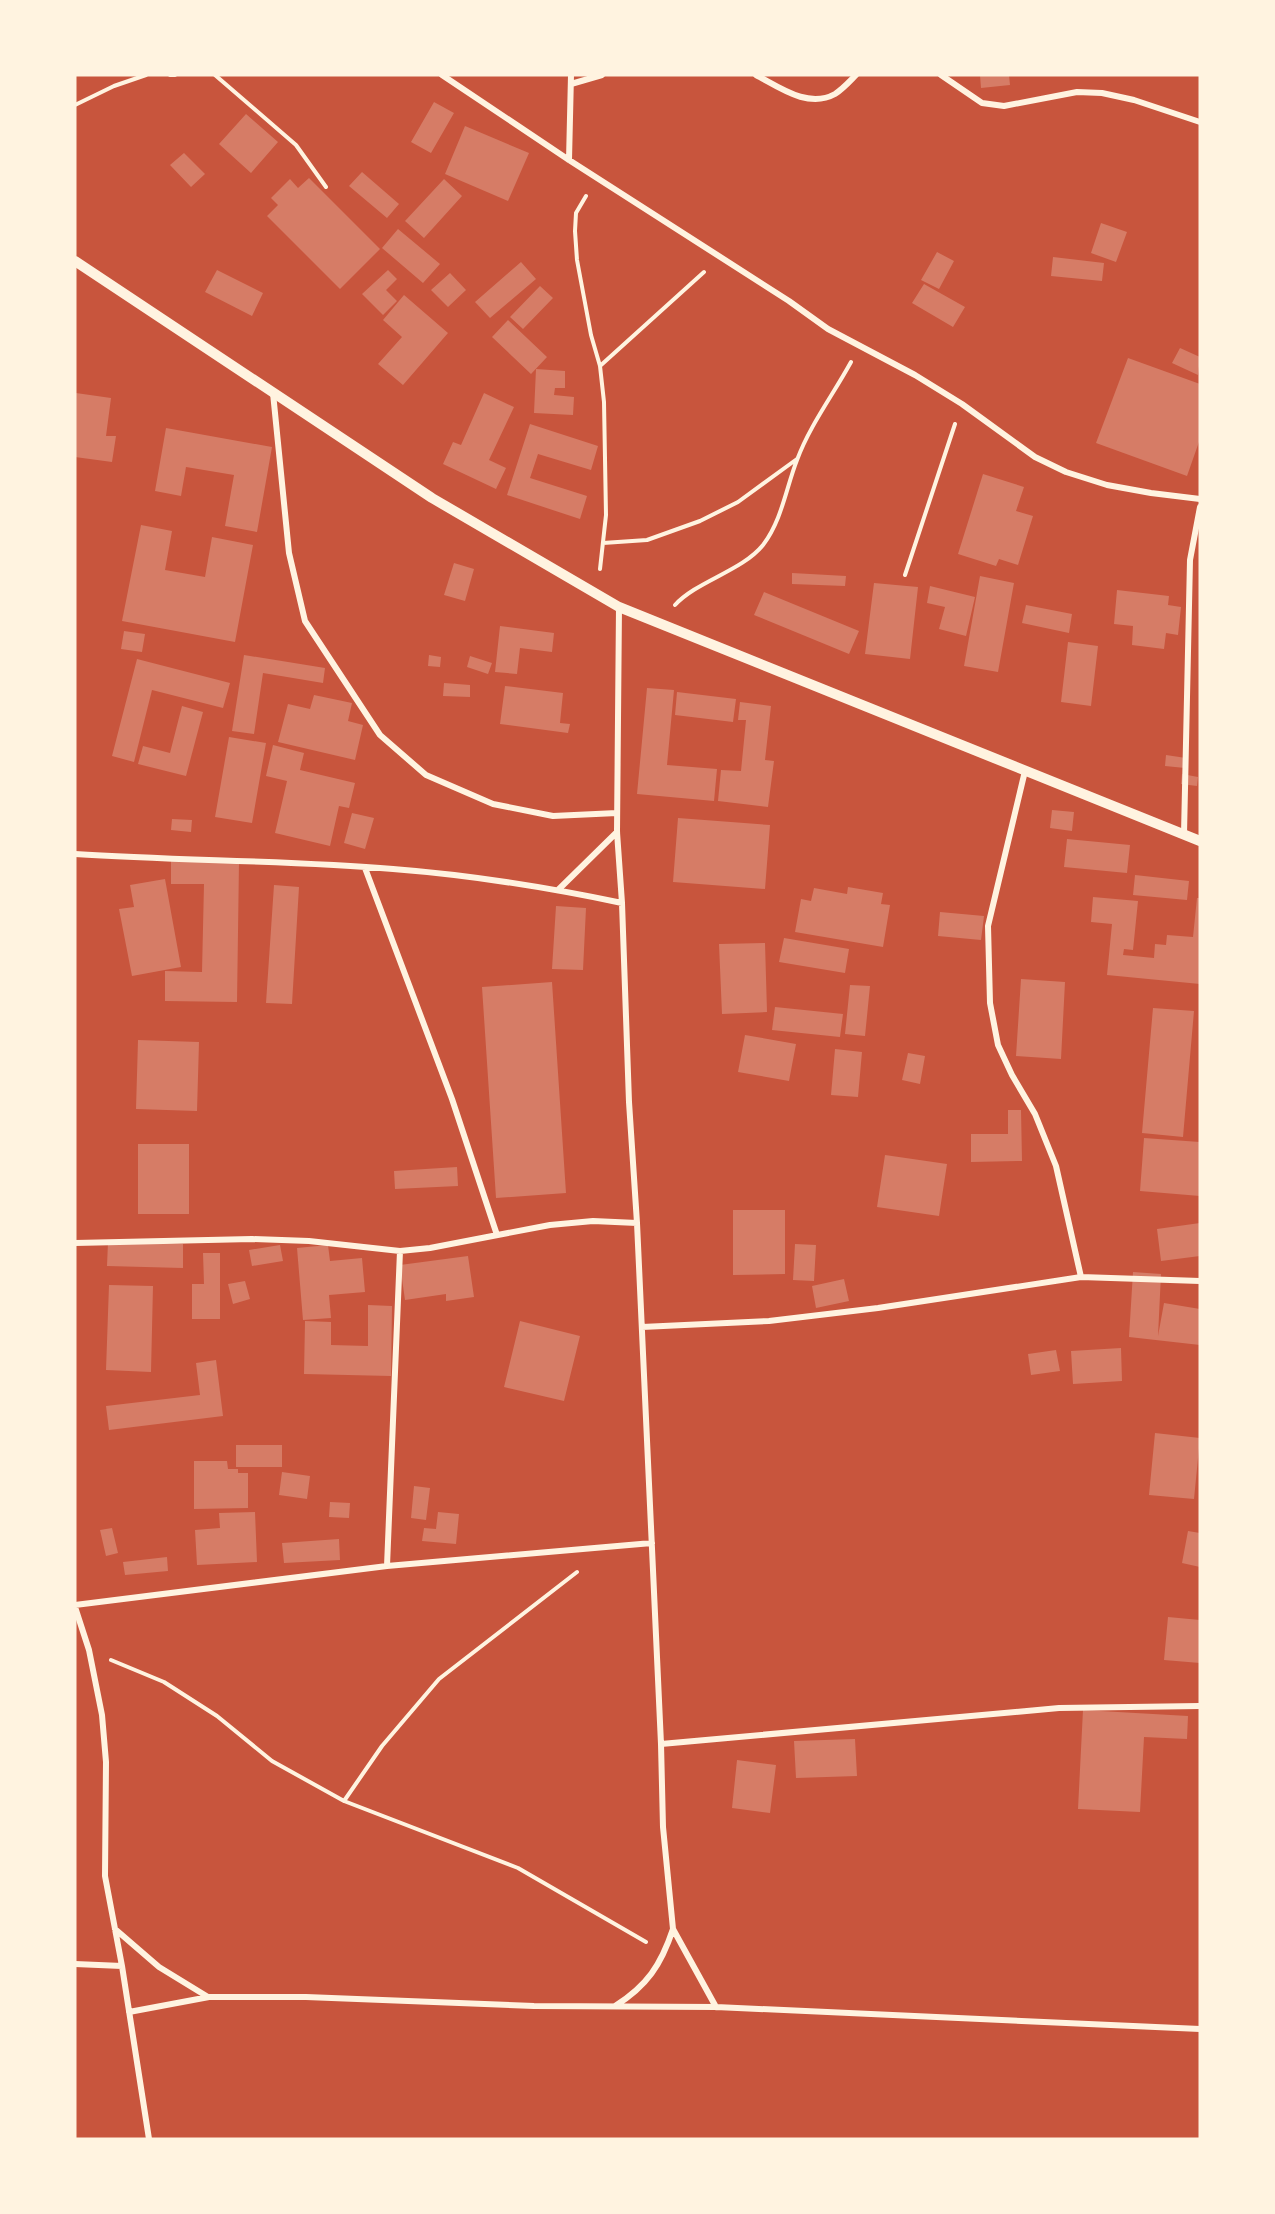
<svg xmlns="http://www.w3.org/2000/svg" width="1275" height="2214" viewBox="0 0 1275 2214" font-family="'PT Serif',serif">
<rect width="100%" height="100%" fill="#c8553d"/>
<path fill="#d67c66" d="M 980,75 L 1009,75 L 1010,85 L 981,88 Z
M 434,102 L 454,113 L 431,153 L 411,142 Z
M 246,114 L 278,142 L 251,173 L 219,144 Z
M 465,126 L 529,153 L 508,201 L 445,174 Z
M 184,153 L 205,174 L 191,187 L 170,165 Z
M 362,172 L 399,204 L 387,218 L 349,186 Z
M 309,178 L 380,249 L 340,289 L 267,216 L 278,205 L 271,198 L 290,179 L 298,188 Z
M 444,179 L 462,196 L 424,238 L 405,221 Z
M 1101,223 L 1127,232 L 1116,262 L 1091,253 Z
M 398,229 L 440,264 L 423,283 L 382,248 Z
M 937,252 L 954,261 L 939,289 L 921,280 Z
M 1053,257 L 1104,263 L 1102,281 L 1051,276 Z
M 521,262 L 536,279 L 490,318 L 475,302 Z
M 217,270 L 263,293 L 252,316 L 205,292 Z
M 388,270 L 397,279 L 386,290 L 397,301 L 383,315 L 362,294 Z
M 450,273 L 466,290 L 448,307 L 431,290 Z
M 924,284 L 965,307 L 953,327 L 912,303 Z
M 540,286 L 553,298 L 523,329 L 510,317 Z
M 404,295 L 448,333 L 403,385 L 378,364 L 402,337 L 383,320 Z
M 508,320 L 547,357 L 531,374 L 492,337 Z
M 1180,348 L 1200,357 L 1198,375 L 1172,363 Z
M 1128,358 L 1200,384 L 1200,439 L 1187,476 L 1096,443 Z
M 536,369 L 565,371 L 565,388 L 555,388 L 554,395 L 574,397 L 573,415 L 534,413 Z
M 76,393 L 111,398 L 106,436 L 116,436 L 112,462 L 75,457 Z
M 484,393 L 514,407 L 489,460 L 506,468 L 496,489 L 443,464 L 453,442 L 461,445 Z
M 530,424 L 598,446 L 591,470 L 538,454 L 530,478 L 587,496 L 580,519 L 507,495 Z
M 166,428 L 272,447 L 257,532 L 225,526 L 234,475 L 186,467 L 181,496 L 155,491 Z
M 983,474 L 1024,487 L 1016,511 L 1033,516 L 1018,565 L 999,559 L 996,566 L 958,554 Z
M 141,525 L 172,531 L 165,570 L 205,577 L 212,537 L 253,545 L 235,642 L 122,621 Z
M 454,563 L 474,569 L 465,601 L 444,595 Z
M 792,573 L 846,576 L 845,586 L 792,584 Z
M 980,576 L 1014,583 L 998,672 L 964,666 Z
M 874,583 L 918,587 L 910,659 L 865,654 Z
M 930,586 L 975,597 L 966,636 L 939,629 L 945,607 L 927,603 Z
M 1117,590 L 1169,596 L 1168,605 L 1181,607 L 1178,635 L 1166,633 L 1164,649 L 1132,645 L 1133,626 L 1114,624 Z
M 764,592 L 859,631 L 849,654 L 754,615 Z
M 1026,605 L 1072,614 L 1069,633 L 1022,623 Z
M 500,626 L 554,633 L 552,652 L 520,648 L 517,674 L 495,672 Z
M 124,631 L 145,634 L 142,652 L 121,649 Z
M 1068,642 L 1098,646 L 1091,706 L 1061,702 Z
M 244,655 L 325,668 L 323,683 L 263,673 L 254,734 L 232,731 Z
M 429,655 L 441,657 L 440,667 L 428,666 Z
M 470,656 L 492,663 L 488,674 L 467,667 Z
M 137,659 L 230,683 L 223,708 L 152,690 L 134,762 L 112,756 Z
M 444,683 L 470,685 L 470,697 L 443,696 Z
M 505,686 L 563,693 L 560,723 L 570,724 L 568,733 L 500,724 Z
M 647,688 L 674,690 L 667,765 L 717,769 L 714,801 L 637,794 Z
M 677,692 L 736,699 L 733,722 L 675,715 Z
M 314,695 L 352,703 L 348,721 L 363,725 L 355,760 L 278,742 L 288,704 L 310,709 Z
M 740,702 L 771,706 L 765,760 L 774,761 L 768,807 L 718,801 L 721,770 L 741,771 L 746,720 L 738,720 Z
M 182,706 L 203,712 L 186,776 L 138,764 L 143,746 L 170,753 Z
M 229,737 L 266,743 L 252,823 L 215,817 Z
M 273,745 L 304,753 L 300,770 L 355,783 L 349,808 L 339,806 L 330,846 L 275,833 L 287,781 L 266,776 Z
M 1166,755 L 1186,758 L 1185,768 L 1165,766 Z
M 1182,774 L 1198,777 L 1197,786 L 1181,784 Z
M 1052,810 L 1074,812 L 1072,831 L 1050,828 Z
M 352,813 L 374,818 L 365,849 L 344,843 Z
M 678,818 L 770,825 L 765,889 L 673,882 Z
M 172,819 L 192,820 L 191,832 L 171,830 Z
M 1067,839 L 1130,845 L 1127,873 L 1064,867 Z
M 171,861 L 239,862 L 237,1002 L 165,1001 L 165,971 L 202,972 L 204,884 L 171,884 Z
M 1135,875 L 1189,881 L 1187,900 L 1133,895 Z
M 165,879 L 181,967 L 132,976 L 119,909 L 134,907 L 130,885 Z
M 274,885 L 299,887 L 292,1004 L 266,1003 Z
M 848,887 L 883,893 L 881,904 L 890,905 L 883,947 L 795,932 L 801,899 L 811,901 L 814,888 L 847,894 Z
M 1093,897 L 1138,901 L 1133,950 L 1124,949 L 1123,955 L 1154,958 L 1155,944 L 1166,945 L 1167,935 L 1193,937 L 1197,898 L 1200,898 L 1200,984 L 1107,975 L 1112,924 L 1091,922 Z
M 556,906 L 586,908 L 583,970 L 552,969 Z
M 940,912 L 984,916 L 981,940 L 938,936 Z
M 784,938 L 849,949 L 845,973 L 779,962 Z
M 765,943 L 767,1012 L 722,1014 L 719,944 Z
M 1021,979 L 1065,982 L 1061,1059 L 1016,1056 Z
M 552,982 L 566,1193 L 496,1198 L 482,987 Z
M 850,985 L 870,986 L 865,1036 L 845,1034 Z
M 775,1007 L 843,1014 L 840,1037 L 772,1030 Z
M 1153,1008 L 1194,1011 L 1183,1137 L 1142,1133 Z
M 745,1035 L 796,1044 L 789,1081 L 738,1072 Z
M 138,1040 L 199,1042 L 197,1111 L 136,1109 Z
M 835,1049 L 862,1052 L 858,1097 L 831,1095 Z
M 908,1053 L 925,1056 L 920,1084 L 902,1080 Z
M 1008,1110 L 1021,1110 L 1022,1161 L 971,1162 L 971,1134 L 1008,1134 Z
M 1144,1138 L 1200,1142 L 1200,1196 L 1140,1191 Z
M 138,1144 L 189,1144 L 189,1214 L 138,1214 Z
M 885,1155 L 947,1164 L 939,1216 L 877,1207 Z
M 457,1167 L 458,1186 L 395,1189 L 394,1171 Z
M 733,1210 L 785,1210 L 785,1274 L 733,1275 Z
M 1200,1223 L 1200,1256 L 1161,1261 L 1157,1229 Z
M 108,1242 L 183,1244 L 183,1268 L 107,1266 Z
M 795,1244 L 816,1245 L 814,1281 L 793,1280 Z
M 280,1245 L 283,1261 L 252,1266 L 249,1250 Z
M 328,1245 L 330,1261 L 362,1258 L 365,1292 L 329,1295 L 331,1318 L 303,1320 L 297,1248 Z
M 203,1253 L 220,1253 L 220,1319 L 192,1319 L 192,1284 L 204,1284 Z
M 468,1256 L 474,1297 L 446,1301 L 446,1294 L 405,1300 L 400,1265 Z
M 1133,1272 L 1161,1274 L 1158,1336 L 1164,1303 L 1200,1309 L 1200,1345 L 1129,1337 Z
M 844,1279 L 849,1301 L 816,1308 L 812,1286 Z
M 245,1281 L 250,1299 L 233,1304 L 228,1284 Z
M 109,1285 L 153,1286 L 151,1372 L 106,1370 Z
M 368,1305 L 392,1306 L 391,1376 L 304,1374 L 305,1321 L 331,1322 L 331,1345 L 368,1346 Z
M 520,1321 L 580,1336 L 564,1401 L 504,1387 Z
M 1121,1348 L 1122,1381 L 1073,1384 L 1071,1351 Z
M 1056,1350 L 1060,1371 L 1031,1375 L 1028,1354 Z
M 216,1360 L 223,1416 L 109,1430 L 106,1406 L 200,1395 L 196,1363 Z
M 1155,1433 L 1200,1438 L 1194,1499 L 1149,1495 Z
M 236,1445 L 282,1445 L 282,1467 L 236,1467 Z
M 194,1461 L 227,1461 L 228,1469 L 238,1469 L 238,1473 L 248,1473 L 248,1508 L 194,1509 Z
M 282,1472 L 310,1476 L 307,1499 L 279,1495 Z
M 414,1486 L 430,1488 L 426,1520 L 411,1518 Z
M 330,1502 L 350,1503 L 349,1518 L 329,1517 Z
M 255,1512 L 257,1562 L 197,1565 L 195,1530 L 220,1528 L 219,1513 Z
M 438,1512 L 459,1514 L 456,1544 L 422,1541 L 424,1528 L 436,1529 Z
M 112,1528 L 118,1553 L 106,1556 L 100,1530 Z
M 1188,1531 L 1200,1533 L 1200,1567 L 1182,1563 Z
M 339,1539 L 340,1560 L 284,1563 L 282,1543 Z
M 167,1557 L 168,1571 L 125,1575 L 123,1562 Z
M 1168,1617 L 1200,1620 L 1200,1663 L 1164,1660 Z
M 1083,1710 L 1188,1716 L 1187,1739 L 1144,1737 L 1140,1812 L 1078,1809 Z
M 855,1739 L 857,1776 L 796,1778 L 794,1741 Z
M 737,1760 L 776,1765 L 770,1813 L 732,1808 Z"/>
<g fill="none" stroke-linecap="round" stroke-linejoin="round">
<path stroke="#fff3e0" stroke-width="4" d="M 170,75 L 175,75
M 215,75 L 296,145 L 326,187
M 75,105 L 114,86 L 146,75
M 586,196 L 576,213 L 575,231 L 577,260 L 591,335 L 600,366 L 604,402 L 606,515 L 600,569
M 600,366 L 704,272
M 603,543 L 647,540 L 700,521 L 738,502 L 797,459
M 905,575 L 955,424
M 675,605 C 697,581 742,571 763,545 C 782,520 786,488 797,460 C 810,425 833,395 851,362
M 111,1660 L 164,1682 L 217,1716 L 272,1761 L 344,1801 L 518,1868 L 646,1942
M 344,1801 L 382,1746 L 439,1679 L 577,1572"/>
<path stroke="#fff3e0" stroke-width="6" d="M 442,75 L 569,160 L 789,301 L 828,329 L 915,375 L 962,404 L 1035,457 L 1066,472 L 1107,485 L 1151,493 L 1200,499
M 756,75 C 779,87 808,109 835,94 C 843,89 850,81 856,75
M 941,75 L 982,103 L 1004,106 L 1077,92 L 1102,93 L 1134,100 L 1200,122
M 571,84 L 602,75
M 569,160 L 571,75
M 273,393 L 289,553 L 305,621 L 380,735 L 426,775 L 493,804 L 553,816 L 617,813
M 619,607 L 617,832 L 622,903 L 629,1102 L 637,1223 L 661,1744 L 663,1827 L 673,1929 L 716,2007
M 1025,771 L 988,926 L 990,1003 L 998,1045 L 1012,1075 L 1035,1114 L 1056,1166 L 1081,1277
M 1184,834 L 1190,560 L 1200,507
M 75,854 C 181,861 287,860 393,869 C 470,875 546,887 622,903
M 365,868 L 452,1099 L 497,1235
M 558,890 L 617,832
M 75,1243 L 252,1239 L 309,1241 L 400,1251 L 430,1248 L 550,1225 L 593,1221 L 637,1223
M 642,1327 L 769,1321 L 878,1308 L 1081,1277 L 1200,1281
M 387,1566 L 400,1251
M 75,1605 L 387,1566 L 652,1543
M 75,1607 L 89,1650 L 102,1715 L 106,1762 L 105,1876 L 122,1966 L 149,2139
M 661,1744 L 1059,1708 L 1200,1706
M 115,1929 L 159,1967 L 208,1997
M 75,1964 L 122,1966
M 615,2006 C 647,1986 661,1965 673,1929
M 129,2012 L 209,1997 L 306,1997 L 534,2006 L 716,2007 L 1200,2029"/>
<path stroke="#fff3e0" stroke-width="10" d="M 75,261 L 432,498 L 619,607 L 1200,841"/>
</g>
<rect width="1275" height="2214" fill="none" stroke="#fff3e0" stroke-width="153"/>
</svg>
